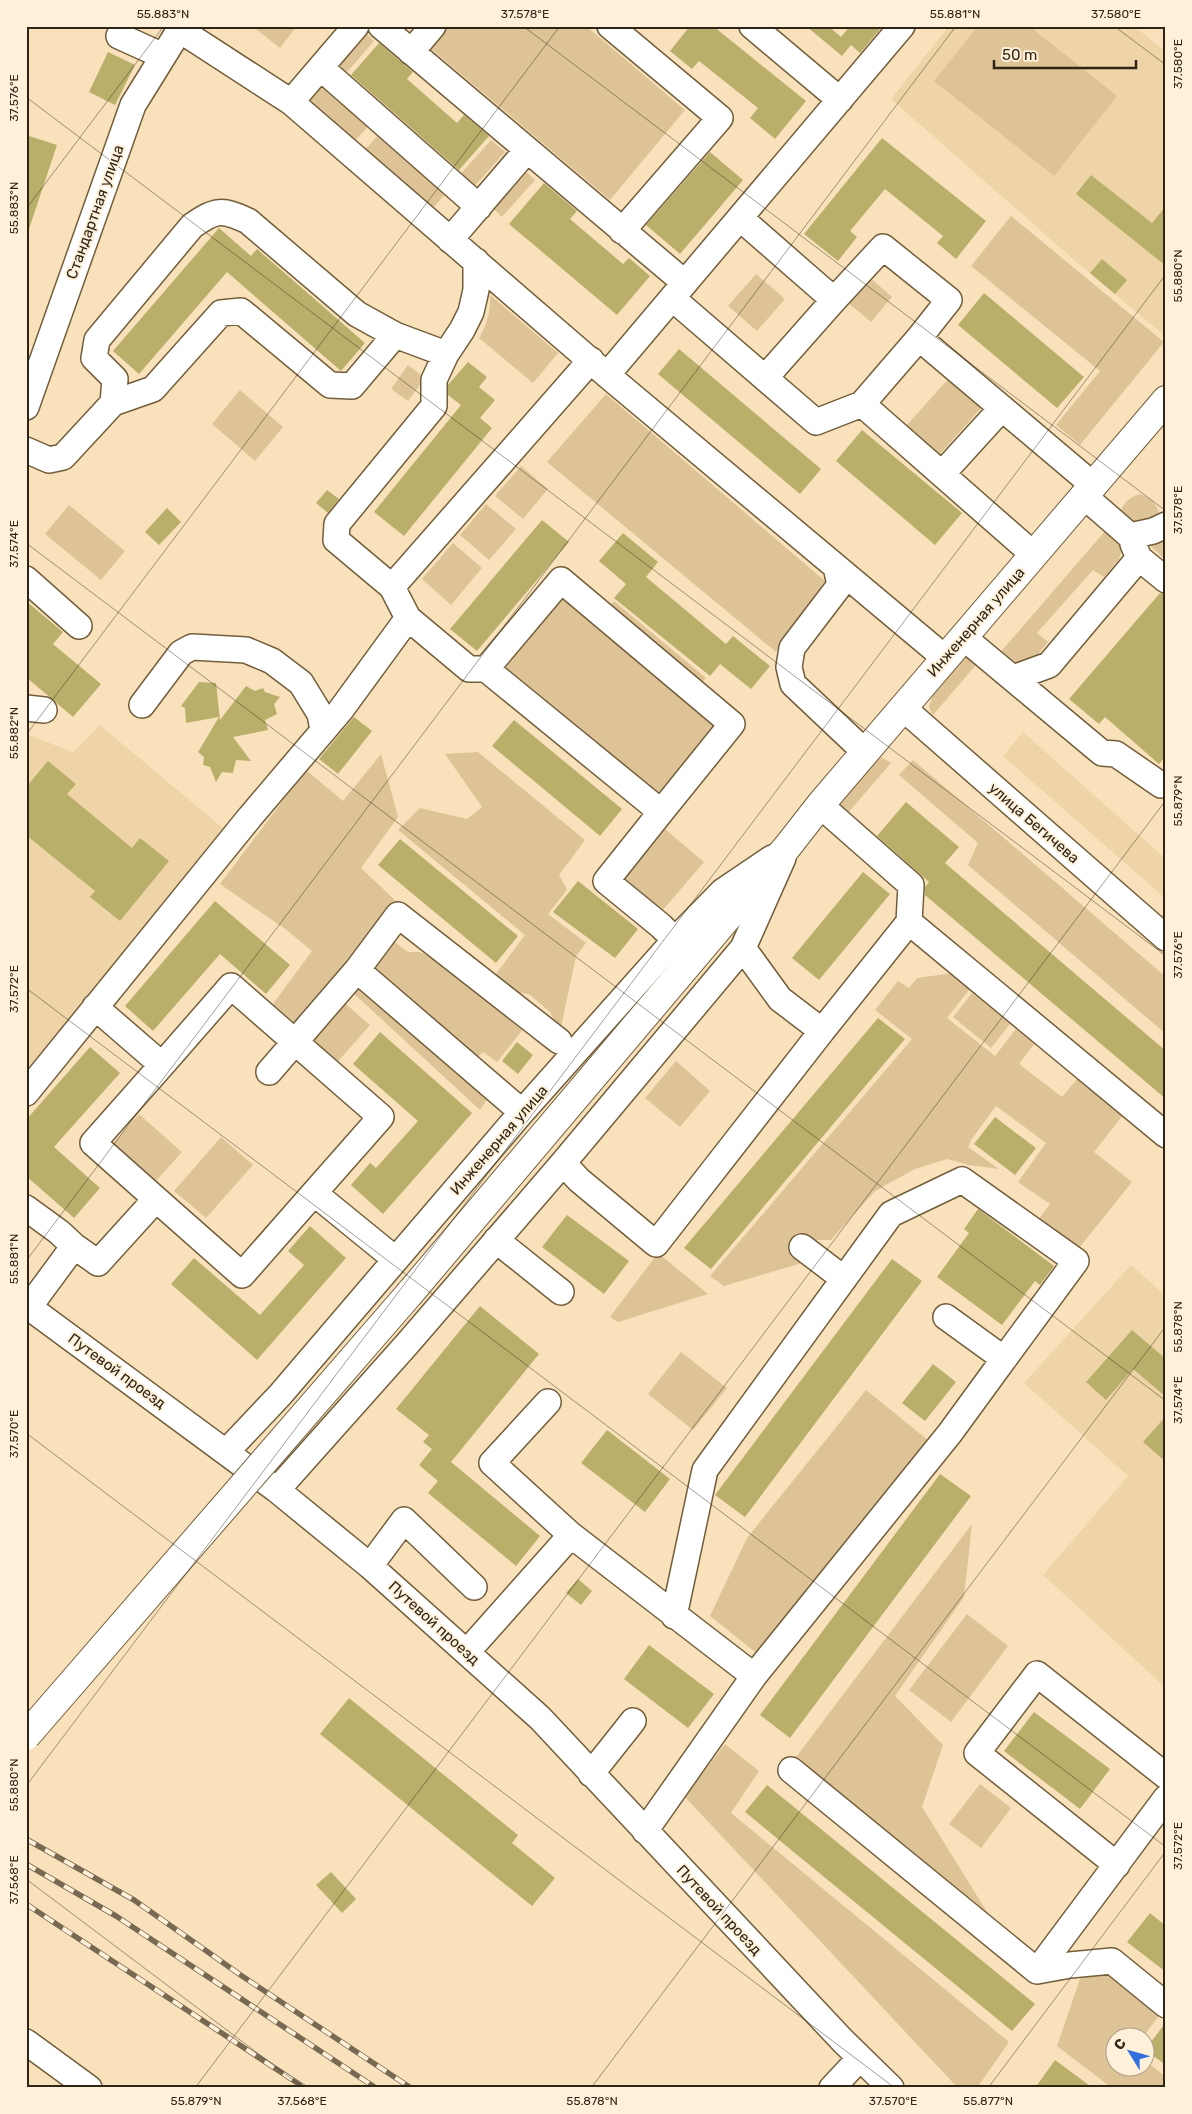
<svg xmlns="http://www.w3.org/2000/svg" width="1192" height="2114" viewBox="0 0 1192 2114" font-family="Rubik,sans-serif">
<rect width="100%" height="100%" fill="#f9e2bb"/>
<path fill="#efd4a7" d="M 949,26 L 1134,26 L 1166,52 L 1166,337 L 1081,266 L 891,99 Z
M 100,725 L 225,830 L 26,1076 L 26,734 L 73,752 Z
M 1023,732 L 1166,859 L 1166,899 L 1003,756 Z
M 1131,1265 L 1166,1296 L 1166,1688 L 1043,1575 L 1128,1476 L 1024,1383 Z"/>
<path fill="#dec396" d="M 252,26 L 297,26 L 280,48 Z
M 448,26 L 586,26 L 685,110 L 610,200 L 430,48 Z
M 978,26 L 1029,26 L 1117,96 L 1054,176 L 934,81 Z
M 361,28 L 374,41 L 342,78 L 328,66 Z
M 321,77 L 372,122 L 353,143 L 302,98 Z
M 381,132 L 448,191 L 430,211 L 363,152 Z
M 491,140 L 505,152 L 472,189 L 458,177 Z
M 521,167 L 535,180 L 502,217 L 489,205 Z
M 1011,216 L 1164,342 L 1080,445 L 1056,425 L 1100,371 L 971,266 Z
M 756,274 L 785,299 L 757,331 L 728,306 Z
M 868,276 L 892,297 L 871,322 L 846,301 Z
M 490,295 L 558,353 L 533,383 L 479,338 C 487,324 491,311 490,295 Z
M 408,365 L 425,378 L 408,401 L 391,389 Z
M 951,376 L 983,406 L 939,455 L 906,426 Z
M 240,390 L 283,427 L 255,461 L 212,424 Z
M 606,394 L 825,581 L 776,652 L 547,462 Z
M 521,466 L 548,489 L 523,519 L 495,496 Z
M 1140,494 C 1149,496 1157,504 1159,513 L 1157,519 L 1134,524 L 1120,513 C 1122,504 1131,496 1140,494 Z
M 486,504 L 516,529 L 489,560 L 460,535 Z
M 69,505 L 125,551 L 101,580 L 45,534 Z
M 1106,530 L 1117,539 L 1122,549 L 1119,559 L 1104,577 L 1093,570 L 1037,633 L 1048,642 L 1031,663 L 1015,668 L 998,655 Z
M 1166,541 L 1166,560 L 1149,545 Z
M 453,543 L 482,568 L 451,605 L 422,579 Z
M 560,596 L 717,728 L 658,798 L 499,668 Z
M 614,601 L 706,678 L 701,684 L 608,608 Z
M 970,650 L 981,659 L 933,715 L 929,707 L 934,691 Z
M 478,752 L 585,840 L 559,875 L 567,890 L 548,914 L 586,943 L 576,956 L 560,1032 L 550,1012 L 529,994 L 510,992 L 493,978 L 525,935 L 398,830 L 420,808 L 467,819 L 482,807 L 445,754 Z
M 381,754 L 398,817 L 361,868 L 397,902 L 298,1025 L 273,1004 L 312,951 L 288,931 L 220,884 L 306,770 L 343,801 Z
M 881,757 L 891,763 L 847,814 L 843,810 L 839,801 L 877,758 Z
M 913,760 L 1166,977 L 1166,1034 L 968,865 L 978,843 L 899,775 Z
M 665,829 L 704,862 L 662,911 L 623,879 Z
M 392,940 L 408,952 L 420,952 L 461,974 L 524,1028 L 497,1062 L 483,1052 L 475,1060 L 367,968 Z
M 953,973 L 972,986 L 947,1018 L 995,1056 L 1016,1029 L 1036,1042 L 1019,1064 L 1062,1097 L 1077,1079 L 1123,1115 L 1094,1152 L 1132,1182 L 1075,1253 L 1035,1224 L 1050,1204 L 1018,1182 L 1046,1143 L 996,1106 L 971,1140 L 968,1147 L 999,1169 L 969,1165 L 947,1159 L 915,1169 L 875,1191 L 831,1240 L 808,1240 L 809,1261 L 724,1286 L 710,1276 L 912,1039 L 875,1010 L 898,981 L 909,988 L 917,978 Z
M 361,981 L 491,1094 L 480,1110 L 352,992 Z
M 972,993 L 1010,1024 L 991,1048 L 953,1017 Z
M 340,999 L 370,1025 L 333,1067 L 303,1041 Z
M 676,1061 L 710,1091 L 680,1127 L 645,1098 Z
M 139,1114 L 182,1152 L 156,1181 L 113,1144 Z
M 221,1137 L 253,1165 L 206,1218 L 174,1191 Z
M 658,1253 L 708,1294 L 618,1322 L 610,1317 Z
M 681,1352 L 727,1388 L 693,1430 L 648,1394 Z
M 866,1390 L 929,1441 L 759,1655 L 710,1616 L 747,1538 Z
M 972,1524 L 964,1597 L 895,1696 L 943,1745 L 922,1807 L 987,1912 L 796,1757 Z
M 967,1614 L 1008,1646 L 951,1722 L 909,1690 Z
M 725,1744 L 759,1771 L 731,1813 L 1009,2042 L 977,2088 L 958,2088 L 685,1797 Z
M 980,1784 L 1011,1808 L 981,1848 L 949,1824 Z
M 1115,1974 L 1163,2010 L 1144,2036 L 1114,2036 L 1114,2066 L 1144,2066 L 1145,2060 L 1166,2077 L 1166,2088 L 1112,2088 L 1057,2046 L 1081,1976 Z"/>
<path fill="#b9af6b" d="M 690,26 L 713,26 L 806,101 L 775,139 L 750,118 L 758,108 L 699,61 L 692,69 L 670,51 Z
M 806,26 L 828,26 L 841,37 L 850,26 L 879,26 L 881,28 L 860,53 L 851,45 L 842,56 Z
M 379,43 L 413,72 L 407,79 L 457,123 L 464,115 L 489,136 L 459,170 L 351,75 Z
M 108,52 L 135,65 L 115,105 L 89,92 Z
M 26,135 L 57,145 L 29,229 L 26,229 Z
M 882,138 L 986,221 L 956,259 L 937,243 L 943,236 L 885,189 L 850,231 L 857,237 L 838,261 L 804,234 Z
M 710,152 L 743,180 L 680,254 L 646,225 Z
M 1091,175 L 1152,223 L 1166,206 L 1166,266 L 1076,194 Z
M 544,183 L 577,211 L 570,219 L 623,264 L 629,258 L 650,276 L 617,315 L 509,224 Z
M 219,228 L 251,256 L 257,249 L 365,343 L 341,371 L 227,272 L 139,374 L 113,351 Z
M 1102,259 L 1127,280 L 1115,294 L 1090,273 Z
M 984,293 L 1084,377 L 1057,408 L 958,325 Z
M 679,349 L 821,469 L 800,494 L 658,374 Z
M 468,362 L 487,377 L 479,387 L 495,400 L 480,418 L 492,428 L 404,536 L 374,512 L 461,405 L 448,395 L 448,385 Z
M 862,430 L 962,513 L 935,545 L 836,461 Z
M 327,490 L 339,499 L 328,513 L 316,503 Z
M 167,508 L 181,522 L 159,545 L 145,532 Z
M 542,520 L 569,542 L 477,651 L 450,629 Z
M 623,533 L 658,562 L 646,577 L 726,644 L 733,636 L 770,666 L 751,689 L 720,664 L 710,676 L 614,598 L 626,584 L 599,561 Z
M 1160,593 L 1166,594 L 1166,756 L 1159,764 L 1105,717 L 1099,724 L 1069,699 Z
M 26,601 L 63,632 L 53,644 L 101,684 L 73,717 L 26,677 Z
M 199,682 L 216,683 L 220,720 L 246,686 L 255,691 L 263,688 L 265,692 L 280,697 L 274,704 L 277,714 L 265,720 L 268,730 L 233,737 L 251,761 L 236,760 L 233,773 L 222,772 L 216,782 L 210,767 L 203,765 L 204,757 L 198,752 L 219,717 L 186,723 L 185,708 L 181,706 Z
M 354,717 L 372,731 L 338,774 L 319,759 Z
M 514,720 L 622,809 L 600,836 L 492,746 Z
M 48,761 L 76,784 L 67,794 L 132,848 L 140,838 L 169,861 L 120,921 L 90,897 L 95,891 L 26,835 L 26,787 Z
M 906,802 L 959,847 L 945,863 L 1166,1051 L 1166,1099 L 925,895 L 925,887 L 929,882 L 877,836 Z
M 400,839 L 518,936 L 496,963 L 378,865 Z
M 863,872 L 890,894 L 819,980 L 792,958 Z
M 578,881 L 638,929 L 615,958 L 553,912 Z
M 215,901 L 290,965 L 266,994 L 220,954 L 153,1031 L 125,1006 Z
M 878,1018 L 905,1039 L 711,1269 L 684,1248 Z
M 380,1032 L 472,1113 L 383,1214 L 351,1185 L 370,1163 L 376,1168 L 418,1121 L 353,1064 Z
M 517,1042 L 533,1055 L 518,1074 L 502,1061 Z
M 90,1047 L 120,1073 L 54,1147 L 100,1188 L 74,1218 L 26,1176 L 26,1120 Z
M 995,1117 L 1036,1148 L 1015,1175 L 974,1144 Z
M 978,1209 L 1054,1266 L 1040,1285 L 1035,1281 L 1002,1325 L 937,1277 L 969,1233 L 964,1229 Z
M 567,1215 L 629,1261 L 604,1294 L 542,1247 Z
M 310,1226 L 346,1258 L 257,1360 L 171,1284 L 194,1258 L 260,1315 L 304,1265 L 288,1251 Z
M 892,1259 L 922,1281 L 745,1517 L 715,1495 Z
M 480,1306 L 539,1354 L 451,1462 L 540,1536 L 516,1566 L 428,1493 L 438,1481 L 419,1465 L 432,1449 L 423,1442 L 429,1435 L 396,1409 Z
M 1132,1330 L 1166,1359 L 1166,1397 L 1133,1369 L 1106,1400 L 1086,1382 Z
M 933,1364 L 956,1382 L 925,1421 L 902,1403 Z
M 1166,1416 L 1166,1462 L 1143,1442 Z
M 607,1430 L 670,1479 L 645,1512 L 581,1463 Z
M 940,1474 L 971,1496 L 790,1738 L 760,1715 Z
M 578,1579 L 592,1591 L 581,1605 L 566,1593 Z
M 649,1645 L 714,1694 L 688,1728 L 624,1679 Z
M 349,1698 L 518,1835 L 512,1843 L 555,1878 L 532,1906 L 320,1734 Z
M 1034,1712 L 1110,1769 L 1080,1809 L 1004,1751 Z
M 767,1785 L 1035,2004 L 1012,2031 L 745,1812 Z
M 331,1872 L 356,1899 L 342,1913 L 316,1885 Z
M 1150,1913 L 1166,1926 L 1166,1972 L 1127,1942 Z
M 1166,2022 L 1166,2065 L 1145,2050 Z
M 1055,2060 L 1093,2088 L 1035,2088 Z"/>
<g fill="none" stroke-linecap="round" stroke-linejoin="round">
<g stroke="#725e3b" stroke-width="28">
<path id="minor" d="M 381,26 L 685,283
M 610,26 L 720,118 L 622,231
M 752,26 L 840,100
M 180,30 L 291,102 L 607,375 L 945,658
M 119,36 L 163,56
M 411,52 L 433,26
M 321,68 L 479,207
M 291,102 L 356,26
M 740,218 L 834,300 L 883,247 L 949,300 L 919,338 L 1093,485
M 450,240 L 527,150
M 672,298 L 816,422 L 862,404 L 1034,555
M 607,375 L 902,26
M 765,378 L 834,300
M 113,403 L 115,379 L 94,358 L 97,340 L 192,226 C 216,209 222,209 248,221 L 357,314 L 395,335 L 446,354
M 862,404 L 919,338
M 26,407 L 133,105 L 182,26
M 26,450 L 49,460 L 63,457 L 113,403 L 153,389 L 221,313 L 241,311 L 330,385 L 352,386 L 395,335
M 942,474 L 1002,408
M 1084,496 L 1130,536 L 1153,531 L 1166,525
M 1133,544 L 1139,558 L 1166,580
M 836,567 L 840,585 L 792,648 L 789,667 L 793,684 L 865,752
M 26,579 L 79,626
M 392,587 L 336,540 L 337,524 L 434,406 L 434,380 L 446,354 L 462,330 L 471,312 L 476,290 L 476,261
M 963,637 L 1102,753 L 1116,754 L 1161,785 L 1166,783
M 486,669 L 661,812 L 732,724 L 561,580 L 486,669 L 469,669 L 408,618 L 392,587 L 591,360
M 1013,678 L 1049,665 L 1139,558
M 142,705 L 181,653 L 192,647 L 246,650 L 272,661 L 301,683 L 320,714 L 323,730
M 26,708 L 44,710
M 903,708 L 1166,938
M 820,805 L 911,885 L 909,922
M 661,812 L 606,881 L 661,926 L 675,940
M 743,948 L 780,999 L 822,1031 L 909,922 L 1166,1135
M 95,1007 L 162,1065 L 231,986 L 381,1117 L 314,1193
M 269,1072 L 357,970
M 26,1093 L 250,817 L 340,711 L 408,618
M 522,1112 L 357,970 L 398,915 L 559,1041
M 563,1163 L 579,1180 L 656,1244 L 822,1031
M 156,1199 L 242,1275 L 314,1193 L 395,1259
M 26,1208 L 59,1232 L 74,1246 L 29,1307
M 496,1240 L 561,1292
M 74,1246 L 98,1263 L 156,1199 L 93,1143 L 162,1065
M 802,1247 L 844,1279
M 26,1305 L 277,1490 L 370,1566 L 540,1718 L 842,2040 L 891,2088
M 227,1451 L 280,1395 L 522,1112 L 675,940 L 723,891 L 772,858
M 277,1490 L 408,1343 L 563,1163 L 743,948 L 783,858
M 571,1535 L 754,1676 L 645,1831
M 370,1566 L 404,1520 L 474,1587
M 674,1616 L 705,1470 L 891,1214 L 962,1180 L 1076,1261 L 1004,1359
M 467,1652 L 571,1535 L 492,1463 L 548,1402
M 754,1676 L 950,1433 L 1004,1359 L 946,1317
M 791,1770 L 1037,1971 L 1070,1965 L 1112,1961 L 1166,2005
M 591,1774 L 633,1721
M 1117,1865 L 977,1753 L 1037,1674 L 1166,1776
M 1037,1971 L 1166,1798
M 26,2042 L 89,2088
M 832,2088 L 860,2058"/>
</g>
<g stroke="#725e3b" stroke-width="30">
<path id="major" d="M 410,1293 L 788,846 L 820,805 L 1166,400"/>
</g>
<use href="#minor" stroke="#fff" stroke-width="25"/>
<use href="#major" stroke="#fff" stroke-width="28"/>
<g stroke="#786a52" stroke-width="5.5">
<path id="rail" d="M 26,1839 L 134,1900 L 242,1976 L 411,2088
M 26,1864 L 116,1916 L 376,2088
M 26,1904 L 305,2088"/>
</g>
<use href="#rail" stroke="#fef0d9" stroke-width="4" stroke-dasharray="11" stroke-linecap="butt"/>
<g stroke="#725e3b" stroke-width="30" stroke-linecap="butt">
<path id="major-bridge" d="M 26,1736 L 410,1293"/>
</g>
<use href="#major-bridge" stroke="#fff" stroke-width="28"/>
</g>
<path fill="none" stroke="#2e2516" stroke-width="1" stroke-opacity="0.45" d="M 523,26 L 1166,511M 1114,26 L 1166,65M 26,97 L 1166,956M 26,209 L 164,26M 26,543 L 1166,1401M 26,735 L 560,26M 26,988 L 1166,1847M 26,1261 L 956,26M 26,1433 L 895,2088M 26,1786 L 1166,274M 26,1879 L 304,2088M 195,2088 L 1166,800M 591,2088 L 1166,1326M 988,2088 L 1166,1851"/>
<g text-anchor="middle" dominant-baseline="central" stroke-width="4" stroke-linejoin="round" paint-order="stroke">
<g font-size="15" fill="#2e2516" stroke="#fef0d9">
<text transform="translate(95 212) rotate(-70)">Стандартная улица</text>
<text transform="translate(976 622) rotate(-49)">Инженерная улица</text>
<text transform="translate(1034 823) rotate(41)">улица Бегичева</text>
<text transform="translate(499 1140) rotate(-49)">Инженерная улица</text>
<text transform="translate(117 1371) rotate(36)">Путевой проезд</text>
<text transform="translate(434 1623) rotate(42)">Путевой проезд</text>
<text transform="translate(719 1910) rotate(47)">Путевой проезд</text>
</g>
</g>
<rect width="1192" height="2114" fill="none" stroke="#fef0d9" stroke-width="55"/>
<g transform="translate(1130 2052) rotate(307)"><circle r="24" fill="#fef0d9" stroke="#ab9f8b"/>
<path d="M0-4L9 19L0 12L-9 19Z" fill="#316fdd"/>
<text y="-8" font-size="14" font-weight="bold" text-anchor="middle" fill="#2e2516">С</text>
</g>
<path d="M994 60v8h142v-8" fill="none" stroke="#2e2516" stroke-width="2.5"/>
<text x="1002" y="60" font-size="15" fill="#2e2516" stroke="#fef0d9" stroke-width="4" paint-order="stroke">50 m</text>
<rect x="28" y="28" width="1136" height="2058" fill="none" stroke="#2e2516" stroke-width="2"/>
<g font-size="12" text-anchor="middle" fill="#2e2516">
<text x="163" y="18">55.883°N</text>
<text x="525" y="18">37.578°E</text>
<text x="955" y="18">55.881°N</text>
<text x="1116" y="18">37.580°E</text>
<text transform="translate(1178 64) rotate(-90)" y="4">37.580°E</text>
<text transform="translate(14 98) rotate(-90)" y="4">37.576°E</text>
<text transform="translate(14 208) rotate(-90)" y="4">55.883°N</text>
<text transform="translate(1178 276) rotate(-90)" y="4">55.880°N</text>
<text transform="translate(1178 510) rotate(-90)" y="4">37.578°E</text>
<text transform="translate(14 544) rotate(-90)" y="4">37.574°E</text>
<text transform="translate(14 733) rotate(-90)" y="4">55.882°N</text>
<text transform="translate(1178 801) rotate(-90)" y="4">55.879°N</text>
<text transform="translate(1178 955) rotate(-90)" y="4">37.576°E</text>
<text transform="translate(14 989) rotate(-90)" y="4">37.572°E</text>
<text transform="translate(14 1259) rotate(-90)" y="4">55.881°N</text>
<text transform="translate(1178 1327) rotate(-90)" y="4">55.878°N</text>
<text transform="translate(1178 1400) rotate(-90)" y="4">37.574°E</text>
<text transform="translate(14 1434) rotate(-90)" y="4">37.570°E</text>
<text transform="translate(14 1785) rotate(-90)" y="4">55.880°N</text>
<text transform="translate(1178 1846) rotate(-90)" y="4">37.572°E</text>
<text transform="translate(14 1880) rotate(-90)" y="4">37.568°E</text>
<text x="196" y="2105">55.879°N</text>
<text x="302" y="2105">37.568°E</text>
<text x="592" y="2105">55.878°N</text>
<text x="893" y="2105">37.570°E</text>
<text x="988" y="2105">55.877°N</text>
</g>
</svg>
